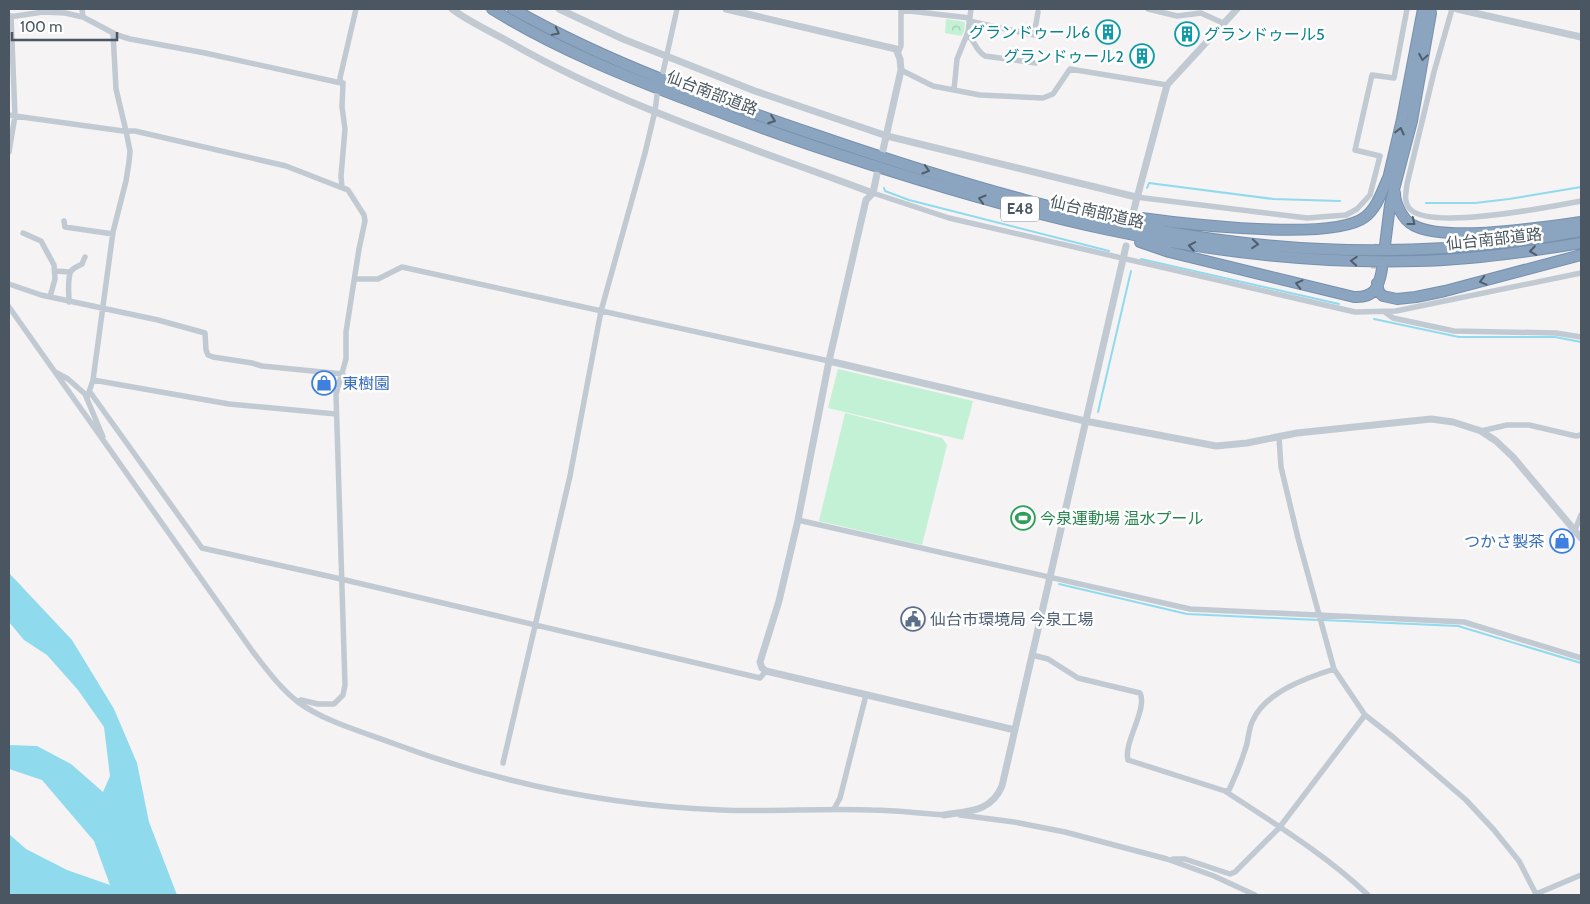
<svg xmlns="http://www.w3.org/2000/svg" width="1590" height="904" viewBox="0 0 1590 904" font-family="Cabin,'Noto Sans JP',sans-serif">
<defs>
<pattern id="forest-crowns" width="20" height="18" patternUnits="userSpaceOnUse" patternTransform="scale(1.25)"><rect width="20" height="18" fill="#c3f1d5"/><path d="M2 6a3 3 0 1 1 6 0M12 15a3 3 0 1 1 6 0" fill="none" stroke="#a0c6b0"/></pattern>
</defs>
<rect width="100%" height="100%" fill="#f5f3f3"/>
<path fill="url(#forest-crowns)" d="M 946,19 L 965,22 L 964,32 L 961,36 L 945,33 Z"/>
<path fill="#c3f1d5" d="M 838,369 L 973,401 L 963,440 L 828,408 Z
M 845,413 L 942,438 L 947,445 L 922,545 L 819,521 Z"/>
<path fill="#90daee" d="M 9,573 L 72,640 L 114,709 L 137,763 L 149,822 L 177,895 L 9,895 L 9,834 L 26,849 L 67,870 L 110,885 L 94,841 L 42,780 L 9,769 L 9,745 L 37,746 L 71,764 L 103,792 L 110,776 L 104,727 L 78,690 L 47,655 L 24,640 L 9,622 Z"/>
<g fill="none" stroke-linecap="round" stroke-linejoin="round">
<path stroke="#90daee" stroke-width="2" d="M 884,188 L 885,191 L 909,200 L 1109,251
M 1147,188 L 1149,183 L 1273,199 L 1340,201
M 1426,203 L 1475,203 L 1509,199 L 1581,187
M 1141,259 L 1339,304
M 1374,319 L 1459,337 L 1555,337 L 1581,342
M 1098,412 L 1131,271
M 1059,584 L 1187,614 L 1318,620
M 1323,620 L 1458,626 L 1581,663"/>
<path stroke="#caccce" stroke-width="10" stroke-dasharray="10 5" stroke-linecap="butt" d="M 1376,269 L 1379,244"/>
<g stroke="#7690ad" stroke-width="12">
<path id="motorway" d="M 492,9 C 555,48 624,76 693,102 C 732,117 771,132 811,145 C 1007,211 1208,267 1417,261 C 1472,260 1527,252 1581,243
M 513,9 C 608,63 713,100 816,135 C 953,182 1094,225 1237,242 C 1351,256 1468,252 1581,231
M 1387,183 L 1402,119 L 1423,9
M 1395,193 C 1395,204 1403,220 1413,225 C 1444,243 1544,227 1581,222
M 1109,213 C 1156,221 1330,244 1365,217 C 1377,208 1382,191 1388,178
M 1140,242 L 1169,252 L 1354,297 C 1375,298 1379,287 1382,269
M 1385,245 L 1390,205 L 1412,121 L 1431,13 L 1430,9
M 1377,283 L 1379,292 L 1383,296 L 1397,299 L 1416,297 L 1445,291 L 1581,255"/>
</g>
<path stroke="#c1cad2" stroke-width="5.5" d="M 82,9 L 83,17
M 1148,9 L 1177,16 L 1201,13 L 1223,23
M 1452,9 L 1434,72 L 1407,184 C 1406,193 1403,203 1411,210 C 1434,230 1549,207 1581,201
M 901,10 L 970,18
M 9,17 L 43,12 L 65,13 L 83,17 L 117,35 L 130,39 L 205,53 L 341,83
M 969,21 L 1034,35 L 1038,12
M 967,34 C 976,42 975,50 985,56 L 1036,63
M 898,53 L 901,46 L 901,9
M 901,70 L 933,86 L 980,95 L 1043,98 L 1053,94 L 1070,69 L 1167,85
M 663,72 L 677,9
M 954,90 L 957,59 L 968,32 L 971,9
M 9,115 L 15,116 L 11,16
M 9,152 L 15,116 L 123,131 L 135,131 L 286,166 L 345,189
M 873,193 L 949,218 L 1355,312 L 1396,311 L 1581,273
M 1136,197 L 1307,218 L 1346,215 L 1357,209 L 1370,195 L 1380,156 L 1355,150 L 1372,75 L 1394,78 L 1407,9
M 64,221 L 65,227 L 113,234
M 23,233 L 41,241 L 54,265 L 55,279 L 50,297
M 55,271 L 70,272
M 355,279 L 378,279 L 402,267 L 829,361
M 9,284 L 41,295 L 158,320 L 205,333 L 206,350 L 208,355 L 213,357 L 252,363 L 262,366 L 343,374
M 69,302 C 69,293 67,279 71,271 C 74,267 79,266 82,264 L 85,257
M 9,307 L 253,652 C 267,670 280,688 298,702 C 323,721 366,733 395,744 C 499,783 610,806 721,810 C 771,812 822,808 872,810 C 898,810 923,814 948,815
M 1385,312 L 1393,318 L 1454,331 L 1556,333 L 1581,337
M 57,373 L 68,379 L 85,394 L 103,437
M 93,380 L 229,404 L 336,414
M 90,392 L 202,548 L 341,579 L 760,678 L 766,671
M 87,398 L 93,380 L 113,232 L 126,181 L 129,162 L 130,151 L 126,131 L 116,89 L 113,33
M 1481,431 L 1507,425 L 1529,425 L 1576,436 L 1581,435
M 1279,437 L 1281,467 L 1298,538 L 1334,669 L 1365,715 L 1393,737 L 1466,800 L 1494,830 L 1519,861 L 1536,894
M 798,520 L 1190,609 L 1464,622 L 1581,658
M 1575,530 L 1581,515
M 1032,655 L 1048,659 L 1078,678 L 1140,693 C 1148,709 1123,743 1128,760 L 1225,791 L 1229,790 C 1235,777 1241,763 1245,750 C 1249,740 1248,729 1253,720 C 1266,692 1306,678 1334,669
M 298,701 L 301,700 L 318,704 L 334,704 L 343,695 L 345,685 L 336,394 L 346,359 L 346,332 L 359,249 L 365,221 L 364,215 L 348,190 L 342,187 L 341,176 L 345,129 L 342,107 L 343,83 L 341,83 L 340,78 L 356,9
M 503,763 L 570,476 L 601,311 L 645,153 L 655,111 L 657,95
M 1225,791 C 1272,822 1328,856 1368,895
M 834,809 L 840,798 L 866,695
M 960,815 L 1014,822 L 1065,832 L 1167,859 L 1214,876 L 1255,895
M 1173,859 L 1185,859 L 1230,874 L 1235,872 L 1279,828 L 1365,715
M 1537,895 L 1536,894 L 1581,875"/>
<path stroke="#c1cad2" stroke-width="7" d="M 452,9 C 469,22 492,32 511,43 C 624,108 751,147 873,193
M 559,9 L 623,39 L 755,91 L 887,136 L 1136,197
M 726,9 L 896,49 L 900,59 L 901,70 L 883,150
M 1457,9 L 1581,37
M 877,174 L 873,193 L 866,200 L 863,213 L 829,361 L 798,520 L 779,601 L 760,662 L 762,668 L 766,671 L 1015,730
M 1133,213 L 1167,85 L 1237,9
M 829,361 L 1085,421 L 1216,446 L 1247,443 L 1297,433 L 1431,419 L 1453,422 L 1481,431 L 1496,441 L 1513,457 L 1581,538
M 944,815 C 969,811 991,812 1002,786 L 1126,246"/>
<use href="#motorway" stroke="#8ba5c1" stroke-width="10"/>
</g>
<defs><path id="oneway-chevron" d="M-2-3.5L2.5 0L-2 3.5" fill="none" stroke-width="1.6" stroke-linecap="round" stroke-linejoin="round" transform="scale(1.25)"/></defs>
<g stroke="#505e6b">
<use href="#oneway-chevron" transform="translate(556 32) rotate(27)"/>
<use href="#oneway-chevron" transform="translate(1423 57) rotate(100)"/>
<use href="#oneway-chevron" transform="translate(772 120) rotate(20)"/>
<use href="#oneway-chevron" transform="translate(1400 131) rotate(-76)"/>
<use href="#oneway-chevron" transform="translate(926 170) rotate(17)"/>
<use href="#oneway-chevron" transform="translate(982 199) rotate(-164)"/>
<use href="#oneway-chevron" transform="translate(1412 222) rotate(38)"/>
<use href="#oneway-chevron" transform="translate(1255 244) rotate(5)"/>
<use href="#oneway-chevron" transform="translate(1192 246) rotate(-170)"/>
<use href="#oneway-chevron" transform="translate(1533 251) rotate(172)"/>
<use href="#oneway-chevron" transform="translate(1354 261) rotate(-176)"/>
<use href="#oneway-chevron" transform="translate(1483 281) rotate(165)"/>
<use href="#oneway-chevron" transform="translate(1299 284) rotate(-166)"/>
</g>
<defs>
<g id="building-ring" transform="scale(1.25)"><circle r="9.5" fill="#fff" stroke="#0f9aa8" stroke-width="1.5"/><path d="M-4-6H4V6H1V3H-1V6H-4ZM-2.5-4.3h1.7v1.8h-1.7ZM.8-4.3h1.7v1.8H.8ZM-2.5-1h1.7V.8h-1.7ZM.8-1h1.7V.8H.8Z" fill="#0f9aa8"/></g>
<g id="shop-ring" transform="scale(1.25)"><circle r="9.5" fill="#fff" stroke="#3f7fe0" stroke-width="1.5"/><path d="M-5-2.5h2.3a2.7 3.5 0 0 1 5.4 0H5L5.5 6h-11ZM-1.5-2.5h3a1.5 2.3 0 0 0-3 0Z" fill="#3f7fe0"/></g>
<g id="stadium-ring" transform="scale(1.25)"><circle r="9.5" fill="#fff" stroke="#2e9e5b" stroke-width="1.5"/><path d="M0-5a6.5 5 0 1 0 0 10a6.5 5 0 1 0 0-10ZM-3.5-1.8h7v3.6h-7Z" fill="#2e9e5b"/></g>
<g id="civic-ring" transform="scale(1.25)"><circle r="9.5" fill="#fff" stroke="#5c6f8a" stroke-width="1.5"/><path d="M-.6-6.5H3V-4.5H.6V-3L4-1V1h2V6H-6V1h2V-1L-.6-3ZM-1.2 2.5V6h2.4V2.5Z" fill="#5c6f8a"/></g>
</defs>
<g fill-rule="evenodd">
<use href="#building-ring" x="1108" y="32"/>
<use href="#building-ring" x="1187" y="34"/>
<use href="#building-ring" x="1142" y="56"/>
<use href="#shop-ring" x="324" y="383"/>
<use href="#stadium-ring" x="1023" y="518"/>
<use href="#shop-ring" x="1562" y="541"/>
<use href="#civic-ring" x="913" y="619"/>
</g>
<g text-anchor="middle" dominant-baseline="central" stroke-width="5" stroke-linejoin="round" paint-order="stroke">
<rect fill="#fff" stroke="#808990" stroke-width="1" x="1001" y="196.5" width="38" height="25" rx="4"/>
<g font-size="15" font-weight="bold" fill="#4a5661">
<text x="1020" y="209">E48</text>
</g>
<g font-size="16" fill="#0d838f" stroke="#fff" text-anchor="end">
<text x="1090" y="32">グランドゥール6</text>
<text x="1204" y="34" text-anchor="start">グランドゥール5</text>
<text x="1124" y="56">グランドゥール2</text>
</g>
<g font-size="16" fill="#4a5661" stroke="#fff">
<text transform="translate(712 93) rotate(21)">仙台南部道路</text>
<text transform="translate(1097 212) rotate(13)">仙台南部道路</text>
<text transform="translate(1494 239) rotate(-6)">仙台南部道路</text>
</g>
<g font-size="16" fill="#366cbe" stroke="#fff" text-anchor="start">
<text x="342" y="383">東樹園</text>
<text x="1544" y="541" text-anchor="end">つかさ製茶</text>
</g>
<g font-size="16" fill="#27864d" stroke="#fff" text-anchor="start">
<text x="1040" y="518">今泉運動場 温水プール</text>
</g>
<g font-size="16" fill="#4e5e75" stroke="#fff" text-anchor="start">
<text x="930" y="619">仙台市環境局 今泉工場</text>
</g>
</g>
<rect width="1590" height="904" fill="none" stroke="#4a5661" stroke-width="20"/>
<path d="M12 32v8h105v-8" fill="none" stroke="#4a5661" stroke-width="2.5"/>
<text x="20" y="32" font-size="15" fill="#4a5661" stroke="#ffffff" stroke-width="4" paint-order="stroke">100 m</text>
</svg>
